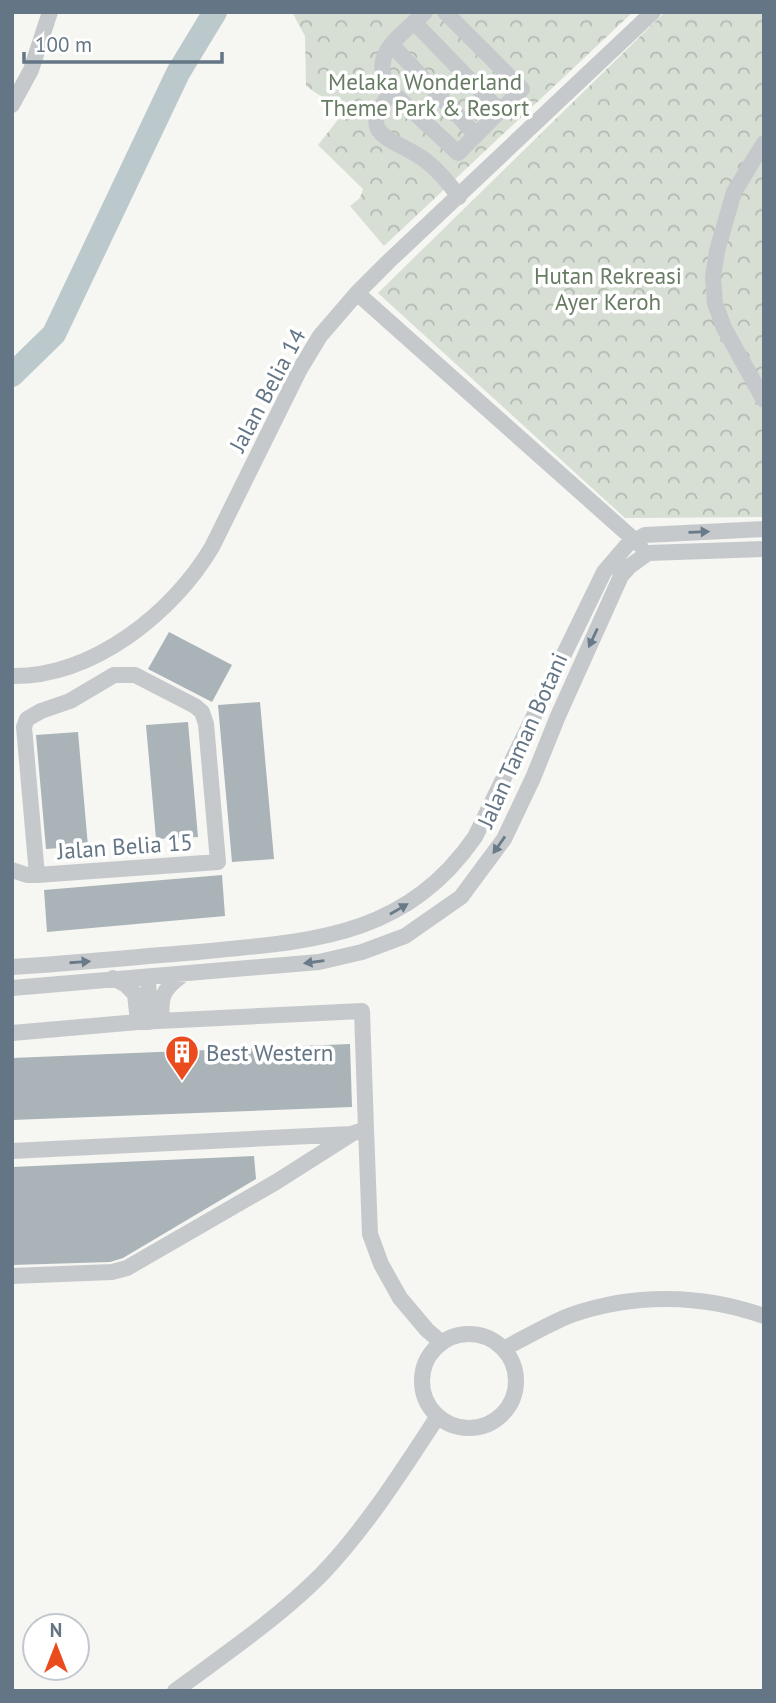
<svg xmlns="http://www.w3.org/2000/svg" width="776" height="1703" viewBox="0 0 776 1703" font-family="'PT Sans',sans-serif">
<defs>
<pattern id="forest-crowns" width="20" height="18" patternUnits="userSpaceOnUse" patternTransform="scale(1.75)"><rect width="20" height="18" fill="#d7ded3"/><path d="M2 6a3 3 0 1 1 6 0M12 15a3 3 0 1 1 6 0" fill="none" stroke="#b2b9b1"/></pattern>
</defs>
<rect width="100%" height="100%" fill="#f6f6f2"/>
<path fill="url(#forest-crowns)" d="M 292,12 L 633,12 L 384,246 L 350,206 L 360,198 L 363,189 L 318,145 L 344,112 L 306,86 L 305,36 Z
M 665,12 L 764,12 L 764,517 L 625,518 L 378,293 Z"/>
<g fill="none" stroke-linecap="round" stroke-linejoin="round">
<path stroke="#bbc8cc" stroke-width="24" d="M 12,375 L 54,334 L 178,73 L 215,12"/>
</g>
<path fill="#aab3b8" d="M 169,632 L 232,665 L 212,702 L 148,669 Z
M 260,702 L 274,859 L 232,862 L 218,705 Z
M 188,722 L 198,837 L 156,839 L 146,725 Z
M 78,732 L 88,846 L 46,849 L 36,735 Z
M 222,875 L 225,916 L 47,932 L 44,890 Z
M 350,1044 L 352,1107 L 12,1120 L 12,1058 Z
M 254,1156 L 256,1179 L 123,1258 L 110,1262 L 12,1265 L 12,1167 Z"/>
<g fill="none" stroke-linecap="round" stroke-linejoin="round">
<path stroke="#c6c9cc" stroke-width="16" d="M 425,12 C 400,37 365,56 392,92 L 458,153 L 522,89 L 445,12
M 414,22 L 500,111
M 392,45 L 476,135
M 392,92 C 353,137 395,138 425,160 C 439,171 449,183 459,197
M 12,105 L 31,70 L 50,12
M 764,143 L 734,192 L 717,251 L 713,277 L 715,303 L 724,328 L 764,400
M 357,293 L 640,545
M 12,676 C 93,677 173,613 212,547 L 300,369 L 320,336 L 357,293 L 388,262 L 653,12
M 12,870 L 27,875 L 37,875 L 218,862 L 206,724 L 202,712 L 195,706 L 135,675 L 114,675 L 70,701 L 41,711 L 27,719 L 24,727 L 37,875
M 12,967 C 74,963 136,957 198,952 C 310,941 404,939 475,837 L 604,572 L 628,544 L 645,535 L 764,529
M 148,977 L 150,1022
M 113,978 L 126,985 L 135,994 L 138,1022
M 12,988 L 319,962 L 362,952 L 405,936 L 461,897 L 504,839 L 533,778 L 558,716 L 621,576 L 630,566 L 648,553 L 764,549
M 162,1021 C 160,998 162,990 181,976
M 12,1033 L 138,1022 L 362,1011 L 366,1129 L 351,1134 L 12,1151
M 366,1129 L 370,1234 L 381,1264 L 400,1298 L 427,1330 L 442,1343
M 12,1276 L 112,1272 L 127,1268 L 276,1182 L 350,1135
M422 1381a47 47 0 1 1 94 0a47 47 0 1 1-94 0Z
M 503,1349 C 525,1338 548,1324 571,1315 C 634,1293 701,1294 764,1316
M 175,1691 C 225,1654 277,1619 321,1575 C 366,1528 402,1471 438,1416"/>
</g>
<defs><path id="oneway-solid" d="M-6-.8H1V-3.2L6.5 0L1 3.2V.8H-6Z" transform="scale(1.75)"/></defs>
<g fill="#697a89">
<use href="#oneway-solid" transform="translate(699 532) rotate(-2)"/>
<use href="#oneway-solid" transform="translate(593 638) rotate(115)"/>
<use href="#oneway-solid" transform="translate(499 845) rotate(125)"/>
<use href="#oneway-solid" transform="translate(399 909) rotate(-30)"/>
<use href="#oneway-solid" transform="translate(80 962) rotate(-4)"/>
<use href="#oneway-solid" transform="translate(314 962) rotate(172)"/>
</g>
<defs>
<g id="building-pin" transform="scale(1.75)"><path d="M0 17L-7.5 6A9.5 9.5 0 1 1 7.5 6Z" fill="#eb4c1e" stroke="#fff"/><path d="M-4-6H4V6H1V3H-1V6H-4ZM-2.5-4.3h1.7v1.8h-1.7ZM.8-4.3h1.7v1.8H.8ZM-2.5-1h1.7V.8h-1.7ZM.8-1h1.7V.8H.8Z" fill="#fff"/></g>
</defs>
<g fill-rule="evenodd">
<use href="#building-pin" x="182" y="1052"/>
</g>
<g text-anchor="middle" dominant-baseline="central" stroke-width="7" stroke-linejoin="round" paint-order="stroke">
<g font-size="23" fill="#687c63" stroke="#fff">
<text x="425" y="81">Melaka Wonderland<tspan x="425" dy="26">Theme Park &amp; Resort</tspan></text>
<text x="608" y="275">Hutan Rekreasi<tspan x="608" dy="26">Ayer Keroh</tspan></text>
</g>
<g font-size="23" fill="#647685" stroke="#fff">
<text transform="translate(267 390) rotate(-62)">Jalan Belia 14</text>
<text transform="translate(522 740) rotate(-66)">Jalan Taman Botani</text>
<text transform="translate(125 846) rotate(-4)">Jalan Belia 15</text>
</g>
<g font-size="23" fill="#647685" stroke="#fff" text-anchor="start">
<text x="206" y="1052">Best Western</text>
</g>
</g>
<rect width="776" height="1703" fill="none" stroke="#647685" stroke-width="28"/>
<g transform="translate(56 1647)"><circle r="33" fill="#ffffff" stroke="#c1c8ce" stroke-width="2"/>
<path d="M0-5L12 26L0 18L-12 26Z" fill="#eb4c1e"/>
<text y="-10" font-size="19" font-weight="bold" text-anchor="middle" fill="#647685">N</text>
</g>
<path d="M24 52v10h198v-10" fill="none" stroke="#647685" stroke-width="3.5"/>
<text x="35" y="52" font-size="21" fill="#647685" stroke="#ffffff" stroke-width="5" paint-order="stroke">100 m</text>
</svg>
